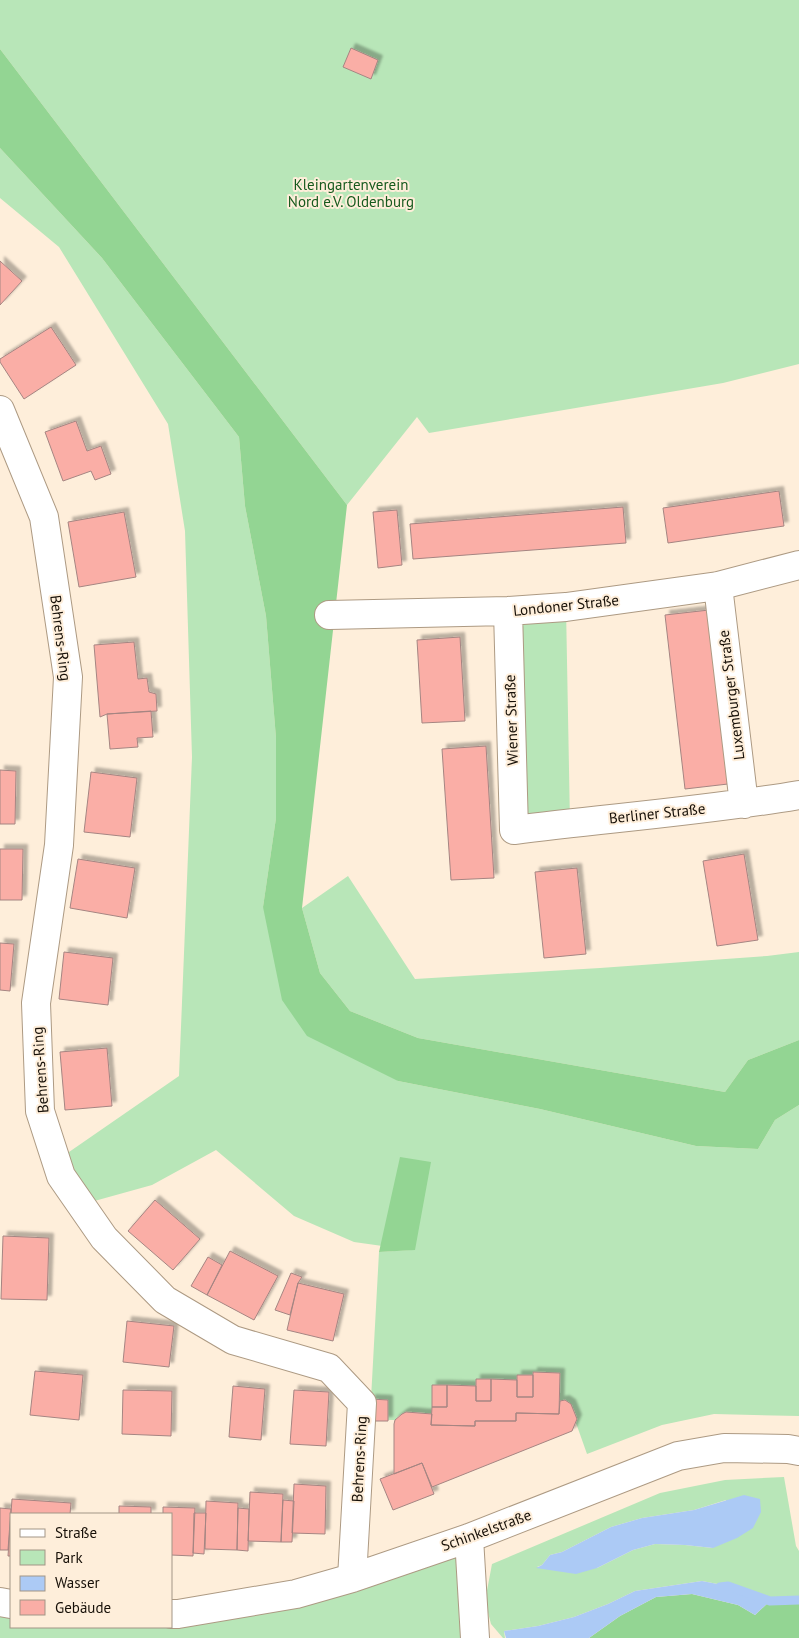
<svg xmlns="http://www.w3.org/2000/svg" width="799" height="1638" viewBox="0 0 799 1638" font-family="'PT Sans',sans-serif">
<defs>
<filter id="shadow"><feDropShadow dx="4.5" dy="-4.5" stdDeviation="1" flood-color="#0004"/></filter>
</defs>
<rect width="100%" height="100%" fill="#feeeda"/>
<path fill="#b8e6b8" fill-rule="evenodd" d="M 0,0 L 799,0 L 799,364 L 723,383 L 429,433 L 417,417 L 347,505 L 0,49 Z
M 0,148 L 102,258 L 239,437 L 245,506 L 266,616 L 276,738 L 276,818 L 263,907 L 398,1081 L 540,1109 L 696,1146 L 758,1149 L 775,1120 L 799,1105 L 799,1416 L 714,1414 L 662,1425 L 587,1454 L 576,1423 C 578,1414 572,1405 565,1400 L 560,1401 L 560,1373 L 534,1372 L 533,1375 L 518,1375 L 517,1380 L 476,1379 L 476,1386 L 432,1385 L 432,1414 C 419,1413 404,1408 395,1420 L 388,1420 L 388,1400 L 371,1399 L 379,1252 L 411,1250 L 354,1242 L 294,1216 L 216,1150 L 152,1185 L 80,1205 L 56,1161 L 179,1076 L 192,757 L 185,531 L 168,424 L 59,247 L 0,198 Z
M 566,607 L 570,823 L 514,830 L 508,611 Z
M 348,876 L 415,979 L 600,968 L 767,956 L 799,952 L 799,1040 L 748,1060 L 725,1092 L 418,1038 L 350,1011 L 320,973 L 302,908 Z
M 784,1477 L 796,1546 L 799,1551 L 799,1600 L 770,1601 L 728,1586 L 702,1581 L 635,1591 L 608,1604 L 574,1617 L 538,1626 L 504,1631 L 505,1638 L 503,1638 L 491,1624 L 485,1601 L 492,1564 L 660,1493 L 725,1480 ZM 726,1500 L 713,1548 L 685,1545 L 655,1544 L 633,1550 L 597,1568 L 537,1567 L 542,1565 L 550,1555 L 562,1552 L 611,1527 L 642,1518 L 694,1510 Z
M 469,1538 L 475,1638 L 0,1638 L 0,1602 L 11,1604 L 11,1627 L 171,1627 Z"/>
<path fill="#93d593" d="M 0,49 L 347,505 L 302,908 L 320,973 L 350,1011 L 418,1038 L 725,1092 L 748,1060 L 799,1040 L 799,1105 L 775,1120 L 758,1149 L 696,1146 L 540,1109 L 398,1081 L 307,1036 L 282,1000 L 263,907 L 276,818 L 276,738 L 266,616 L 245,506 L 239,437 L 102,258 L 0,148 Z
M 400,1157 L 431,1162 L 415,1250 L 379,1252 Z
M 692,1594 L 738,1605 L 755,1615 L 770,1601 L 799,1600 L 799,1638 L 589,1638 L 620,1616 L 656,1597 Z"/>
<path fill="#accaf5" d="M 744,1495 L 760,1499 L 761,1512 L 753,1528 L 737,1538 L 713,1548 L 685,1545 L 655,1544 L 633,1550 L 597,1568 L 576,1574 L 536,1568 L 542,1565 L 550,1555 L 562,1552 L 611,1527 L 642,1518 L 694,1510 Z
M 702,1581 L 728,1586 L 770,1601 L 755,1615 L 738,1605 L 692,1594 L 656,1597 L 620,1616 L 589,1638 L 506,1638 L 504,1631 L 538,1626 L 574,1617 L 608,1604 L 635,1591 Z"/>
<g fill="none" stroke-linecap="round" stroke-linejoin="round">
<path stroke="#accaf5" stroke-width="9" d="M 720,1587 L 728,1586 L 770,1601 L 799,1600"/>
</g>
<path fill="#faaea6" stroke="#a58582" filter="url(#shadow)" d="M 351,48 L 378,60 L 371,79 L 343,67 Z
M 0,261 L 22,281 L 0,305 Z
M 51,327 L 76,365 L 24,399 L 0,362 L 0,359 Z
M 76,421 L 87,451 L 101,446 L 111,474 L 95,480 L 91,471 L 63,481 L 45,432 Z
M 779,491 L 784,526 L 668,543 L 663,508 Z
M 623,507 L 626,543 L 413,559 L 410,524 Z
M 397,510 L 402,565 L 378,568 L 373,512 Z
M 124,512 L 136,577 L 79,587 L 68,522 Z
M 709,610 L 728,784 L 685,789 L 665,615 Z
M 460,637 L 465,721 L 422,723 L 417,640 Z
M 134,642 L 138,679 L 147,678 L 149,692 L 156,694 L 157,711 L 107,714 L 100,717 L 94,645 Z
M 151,711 L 153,737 L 137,738 L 138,747 L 110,749 L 107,714 Z
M 486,746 L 494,878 L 451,880 L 442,749 Z
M 0,770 L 16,771 L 15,824 L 0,824 Z
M 91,772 L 137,778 L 130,837 L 84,832 Z
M 0,849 L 23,849 L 22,900 L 0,900 Z
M 744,854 L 758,940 L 717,946 L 703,861 Z
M 78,859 L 135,868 L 127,918 L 70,908 Z
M 577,868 L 586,954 L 544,958 L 535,872 Z
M 0,943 L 14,944 L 10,991 L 0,990 Z
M 64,952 L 113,958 L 108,1005 L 59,999 Z
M 107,1048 L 112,1106 L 65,1110 L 60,1052 Z
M 155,1200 L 200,1239 L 173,1270 L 128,1231 Z
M 3,1236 L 49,1238 L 47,1300 L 1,1299 Z
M 230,1251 L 278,1276 L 254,1320 L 207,1295 Z
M 208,1257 L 222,1265 L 207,1295 L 191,1286 Z
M 291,1273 L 302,1277 L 298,1283 L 290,1315 L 275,1310 Z
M 298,1283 L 344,1294 L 333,1341 L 287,1330 Z
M 127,1321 L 174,1326 L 169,1367 L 123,1362 Z
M 35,1371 L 83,1375 L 79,1420 L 30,1415 Z
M 533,1372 L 560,1373 L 559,1414 L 516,1413 L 516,1421 L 475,1421 L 475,1426 L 431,1425 L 432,1407 L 447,1407 L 447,1385 L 476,1386 L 476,1401 L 491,1401 L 491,1379 L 517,1380 L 517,1397 L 533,1397 Z
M 517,1375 L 533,1375 L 533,1397 L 517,1397 Z
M 476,1379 L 491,1379 L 491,1401 L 476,1401 Z
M 432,1385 L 447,1385 L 447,1407 L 432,1407 Z
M 233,1386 L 265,1389 L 261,1440 L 229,1437 Z
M 123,1390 L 172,1391 L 171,1436 L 122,1434 Z
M 294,1390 L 329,1392 L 326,1446 L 290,1444 Z
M 371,1399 L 388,1400 L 388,1421 L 370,1421 Z
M 565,1400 L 571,1404 L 577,1419 L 572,1431 L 432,1487 L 422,1463 L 394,1474 L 394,1424 L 395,1420 L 402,1414 L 406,1412 L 432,1414 L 431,1425 L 475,1426 L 475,1421 L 516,1421 L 516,1413 L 559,1414 L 560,1401 Z
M 422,1463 L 434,1494 L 393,1510 L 380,1479 Z
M 294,1484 L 326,1486 L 325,1534 L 292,1533 Z
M 250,1492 L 283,1494 L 281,1542 L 248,1541 Z
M 12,1499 L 71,1503 L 70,1514 L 11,1514 L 11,1556 L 8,1556 Z
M 283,1500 L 294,1501 L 292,1542 L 281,1542 Z
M 206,1501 L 238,1503 L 237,1550 L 205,1549 Z
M 119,1506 L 151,1507 L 151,1514 L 119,1514 Z
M 163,1507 L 195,1508 L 193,1556 L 171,1555 L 171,1514 L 163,1514 Z
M 0,1508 L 11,1509 L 8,1550 L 0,1550 Z
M 238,1508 L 249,1509 L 248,1551 L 237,1550 Z
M 194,1513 L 206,1513 L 204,1554 L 193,1553 Z"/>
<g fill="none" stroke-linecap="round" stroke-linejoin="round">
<g stroke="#ad9a83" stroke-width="30">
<path id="minor" d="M 0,410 L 44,517 L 68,677 L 59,845 L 36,1003 L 40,1111 L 61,1176 L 104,1238 L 165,1300 L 233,1340 L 329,1368 L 362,1403 L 352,1578
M 718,586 L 744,804
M 508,611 L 514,830 C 609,818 705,811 799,795
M 329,615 L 508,611 L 566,607 L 718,586 L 799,565
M 469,1538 L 475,1638
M 0,1602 L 11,1604
M 171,1614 L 178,1614 L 296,1594 L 352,1578 L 469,1538 L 678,1456 L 724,1448 L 788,1449 L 799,1451"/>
</g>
<use href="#minor" stroke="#fff" stroke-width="28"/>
</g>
<g text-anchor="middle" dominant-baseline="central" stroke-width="4" stroke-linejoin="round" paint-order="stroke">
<g font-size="15" fill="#165a1d" stroke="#feeeda">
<text x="351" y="184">Kleingartenverein<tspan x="351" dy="17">Nord e.V. Oldenburg</tspan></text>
</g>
<g font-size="15" fill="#171008" stroke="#feeeda">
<text transform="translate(566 605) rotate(-6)">Londoner Straße</text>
<text transform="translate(61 638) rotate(83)">Behrens-Ring</text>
<text transform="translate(731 695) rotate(-97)">Luxemburger Straße</text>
<text transform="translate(511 720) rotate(-92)">Wiener Straße</text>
<text transform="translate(657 813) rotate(-6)">Berliner Straße</text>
<text transform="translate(40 1070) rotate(-94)">Behrens-Ring</text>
<text transform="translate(359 1459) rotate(-87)">Behrens-Ring</text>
<text transform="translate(486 1530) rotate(-20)">Schinkelstraße</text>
</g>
</g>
<rect x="10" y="1513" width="162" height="115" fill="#feeeda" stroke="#a29586"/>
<rect x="20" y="1529" width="25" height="8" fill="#ffffff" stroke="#a29586"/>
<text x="55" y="1538" font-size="15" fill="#171008">Straße</text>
<rect x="20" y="1550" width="25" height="15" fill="#b8e6b8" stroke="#a29586"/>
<text x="55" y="1563" font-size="15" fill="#171008">Park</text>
<rect x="20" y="1576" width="25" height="15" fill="#accaf5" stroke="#a29586"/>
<text x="55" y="1588" font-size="15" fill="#171008">Wasser</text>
<rect x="20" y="1600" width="25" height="15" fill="#faaea6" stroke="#a29586"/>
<text x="55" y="1613" font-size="15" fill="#171008">Gebäude</text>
</svg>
